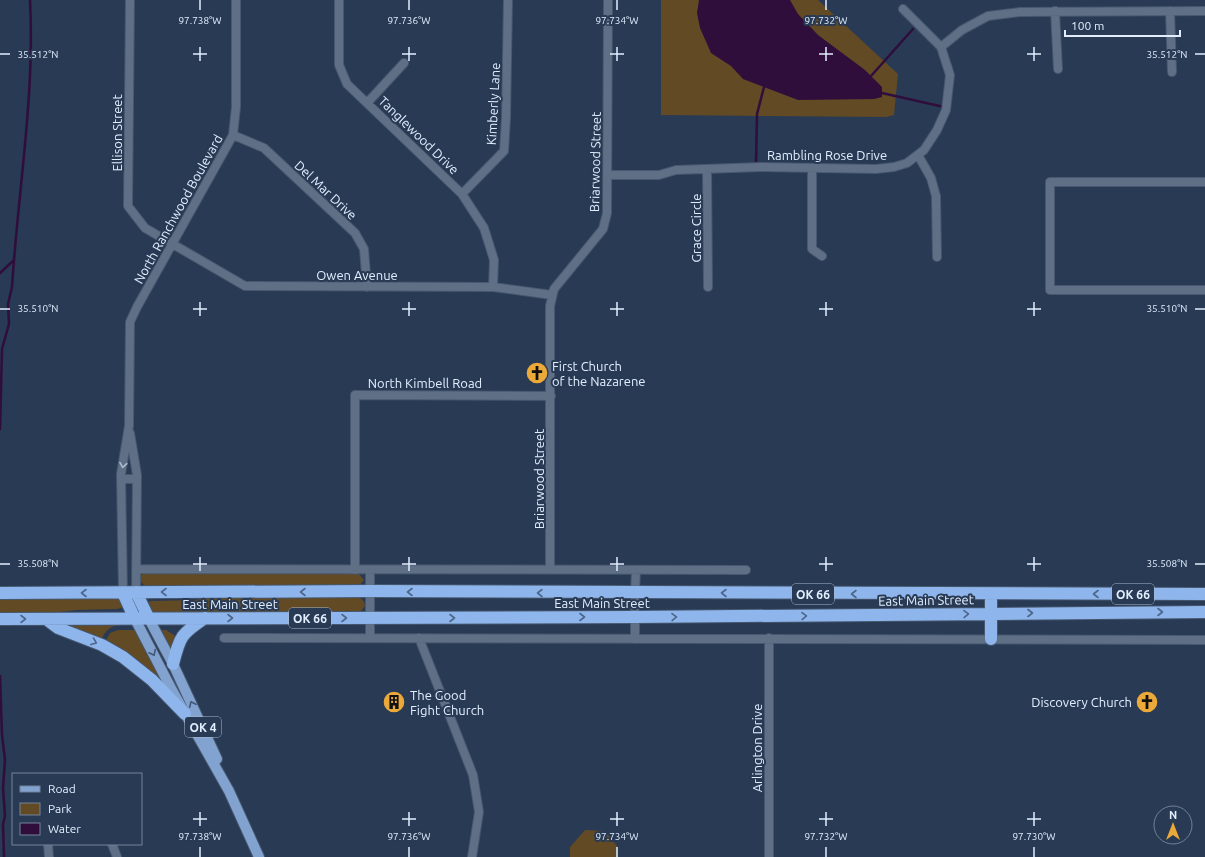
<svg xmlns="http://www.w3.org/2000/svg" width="1205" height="857" viewBox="0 0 1205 857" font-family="Ubuntu,sans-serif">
<rect width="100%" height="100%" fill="#283a54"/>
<path fill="#624a24" d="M 661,0 L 818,0 L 898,74 L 894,115 L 886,117 L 661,115 Z
M 142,574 L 359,574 L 364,580 L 357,588 L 147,588 L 141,582 L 140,578 Z
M 0,596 L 115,596 L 121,599 L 124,607 L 117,609 L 76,610 L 51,613 L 0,613 Z
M 222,596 L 356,596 C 361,598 364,600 365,606 L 360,612 L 152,613 L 145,604 L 151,601 L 195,600 Z
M 59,623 L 132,623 L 134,625 C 117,625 108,623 101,641 Z
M 118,630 L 137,630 L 170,693 L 105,642 L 110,633 Z
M 160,630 L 166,630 L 177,637 L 172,650 L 170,650 Z
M 585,830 L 605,831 L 617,846 L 618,857 L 570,857 L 570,847 Z"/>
<path fill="#300e3c" d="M 699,0 L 790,0 L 798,14 L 818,35 L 865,70 L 882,87 L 882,97 L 874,99 L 798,100 L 743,79 L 731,66 L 711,53 L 700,28 L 697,13 Z"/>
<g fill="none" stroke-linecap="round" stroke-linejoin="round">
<path stroke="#300e3c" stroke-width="2.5" d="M 871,76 L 913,29
M 882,93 L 944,107
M 756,164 L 757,114 L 764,87
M 0,273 L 14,260
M 0,429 L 2,349 L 9,324 L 8,304 L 12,287 C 18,191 35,96 30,0
M 0,676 L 2,735 L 5,760 L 3,788 L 5,816 L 3,824 L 4,857"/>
<g stroke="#46576f" stroke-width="10">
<path id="street" d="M 130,0 L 128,206 L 145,228 L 245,286 L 493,287 L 552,295
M 339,0 L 339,65 L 347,84 L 462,194 L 484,228 L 494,260 L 493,287
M 1055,11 L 1058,69
M 1170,11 L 1172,72
M 941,47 L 962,30 L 988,16 L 1020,12 L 1205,11
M 368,102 L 404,63
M 233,135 L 264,148 L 355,233 L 364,249 L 367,287
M 918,155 L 931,178 L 936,196 L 937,257
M 812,168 L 812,249 L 822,256
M 707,169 L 708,287
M 608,175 L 659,175 L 676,170 L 761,167 L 876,169 L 894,167 L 907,163 L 924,150 L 937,130 L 946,110 L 950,75 L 941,47 L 903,9
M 1205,182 L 1050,182 L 1050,290 L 1205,290
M 462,194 L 504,151 L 506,118 L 508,0
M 130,433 L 137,475 L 136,592
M 121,479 L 137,479
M 136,569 L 746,570
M 550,569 L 550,306 L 554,289 L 603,229 L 607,213 L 608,0
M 355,570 L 355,395 L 551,396
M 370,570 L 370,637
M 123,593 L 121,474 L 129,426 L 130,322 L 137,307 L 233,135 L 236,107 L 236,0
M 224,638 L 1205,640
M 419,638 L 473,775 L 479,812 L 472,857
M 635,639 L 635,593 L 636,570
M 48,844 L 49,857
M 112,844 L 117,857
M 769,857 L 769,638"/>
</g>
<g stroke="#46576f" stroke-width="12">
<path id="primary" d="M 135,619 L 173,692 L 229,791 L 259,857
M 149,619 L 173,664 L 217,759"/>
</g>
<g stroke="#46576f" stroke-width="14">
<path id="highway" d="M 136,592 L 149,619
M 0,593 L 370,591 L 1205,594
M 123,593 L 135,619
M 0,619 L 635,617 L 1205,612
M 46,619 L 58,628 L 102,645 L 123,657 L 152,680 L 185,714
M 991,639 L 991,594
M 173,664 C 180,636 181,634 205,618"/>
</g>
<use href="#street" stroke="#5f6f85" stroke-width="8"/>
<use href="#primary" stroke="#82a2cf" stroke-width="10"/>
<use href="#highway" stroke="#8fb6ec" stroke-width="12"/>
</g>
<defs><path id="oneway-chevron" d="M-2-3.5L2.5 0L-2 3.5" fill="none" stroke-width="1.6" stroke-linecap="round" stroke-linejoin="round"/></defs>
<use stroke="#aebbce" href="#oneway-chevron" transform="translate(123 465) rotate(99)"/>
<g stroke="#4c6589">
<use href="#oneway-chevron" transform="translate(164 592) rotate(180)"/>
<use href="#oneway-chevron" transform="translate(303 592) rotate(180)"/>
<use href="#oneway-chevron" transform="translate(410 592) rotate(-180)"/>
<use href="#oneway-chevron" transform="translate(84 593) rotate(-180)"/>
<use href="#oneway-chevron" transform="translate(540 593) rotate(-180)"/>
<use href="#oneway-chevron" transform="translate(724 593) rotate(-180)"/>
<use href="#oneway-chevron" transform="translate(854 594) rotate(-180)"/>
<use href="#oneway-chevron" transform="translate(1096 594) rotate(180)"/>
<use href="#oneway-chevron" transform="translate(1160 612)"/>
<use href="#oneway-chevron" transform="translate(1030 613)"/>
<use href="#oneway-chevron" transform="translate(966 614) rotate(-1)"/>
<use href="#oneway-chevron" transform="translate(804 616) rotate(-1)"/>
<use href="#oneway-chevron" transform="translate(582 617)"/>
<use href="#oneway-chevron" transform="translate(674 617) rotate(-1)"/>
<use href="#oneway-chevron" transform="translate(230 618)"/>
<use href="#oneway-chevron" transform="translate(344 618)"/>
<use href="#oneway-chevron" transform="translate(452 618)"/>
<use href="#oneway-chevron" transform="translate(23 619)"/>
<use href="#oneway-chevron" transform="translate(94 642) rotate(22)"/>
</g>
<g stroke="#435979">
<use href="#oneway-chevron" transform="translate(153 653) rotate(63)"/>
<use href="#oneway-chevron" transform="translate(192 704) rotate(-115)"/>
</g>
<path fill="none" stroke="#e2eefe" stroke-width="1.5" d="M 200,0 L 200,10M 409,0 L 409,10M 617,0 L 617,10M 826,0 L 826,10M 200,47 L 200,61M 409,47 L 409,61M 617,47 L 617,61M 826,47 L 826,61M 1034,47 L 1034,61M 0,54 L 10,54M 193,54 L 207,54M 402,54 L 416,54M 610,54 L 624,54M 819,54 L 833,54M 1027,54 L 1041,54M 1195,54 L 1205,54M 200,302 L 200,316M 409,302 L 409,316M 617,302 L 617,316M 826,302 L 826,316M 1034,302 L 1034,316M 0,309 L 10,309M 193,309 L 207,309M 402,309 L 416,309M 610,309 L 624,309M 819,309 L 833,309M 1027,309 L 1041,309M 1195,309 L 1205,309M 200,557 L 200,571M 409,557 L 409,571M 617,557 L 617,571M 826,557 L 826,571M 1034,557 L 1034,571M 0,564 L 10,564M 193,564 L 207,564M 402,564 L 416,564M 610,564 L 624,564M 819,564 L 833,564M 1027,564 L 1041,564M 1195,564 L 1205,564M 200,812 L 200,826M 409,812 L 409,826M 617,812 L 617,826M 826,812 L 826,826M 1034,812 L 1034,826M 193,819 L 207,819M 402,819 L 416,819M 610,819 L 624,819M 819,819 L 833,819M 1027,819 L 1041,819M 200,847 L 200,857M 409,847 L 409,857M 617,847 L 617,857M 826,847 L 826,857M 1034,847 L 1034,857"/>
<defs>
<g id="church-disc" transform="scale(1.15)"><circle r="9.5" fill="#eba939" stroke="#283a54"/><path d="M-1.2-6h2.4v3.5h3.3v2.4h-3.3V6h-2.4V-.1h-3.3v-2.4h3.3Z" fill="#111"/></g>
<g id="building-disc" transform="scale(1.15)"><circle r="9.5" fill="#eba939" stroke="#283a54"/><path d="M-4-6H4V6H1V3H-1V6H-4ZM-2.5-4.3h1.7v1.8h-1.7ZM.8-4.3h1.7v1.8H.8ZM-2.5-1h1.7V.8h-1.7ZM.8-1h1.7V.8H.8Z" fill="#111"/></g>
</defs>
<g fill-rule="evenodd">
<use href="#church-disc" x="537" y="373"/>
<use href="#building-disc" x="394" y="702"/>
<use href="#church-disc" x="1147" y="702"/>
</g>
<g text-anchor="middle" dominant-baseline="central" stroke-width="4" stroke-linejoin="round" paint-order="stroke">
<g fill="#283a54" stroke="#aab8cb" stroke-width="1">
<rect x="792" y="584" width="42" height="20" rx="3"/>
<rect x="1112" y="584" width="42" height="20" rx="3"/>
<rect x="289" y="608" width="42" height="20" rx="3"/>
<rect x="185" y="717" width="36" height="20" rx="3"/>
</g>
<g font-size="12" font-weight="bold" fill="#e2eefe">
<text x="813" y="594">OK 66</text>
<text x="1133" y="594">OK 66</text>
<text x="310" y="618">OK 66</text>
<text x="203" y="727">OK 4</text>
</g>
<g font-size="13" fill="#e2eefe" stroke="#283a54">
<text transform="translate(493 104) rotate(-87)">Kimberly Lane</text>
<text transform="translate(117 133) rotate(-90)">Ellison Street</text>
<text transform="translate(419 135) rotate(44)">Tanglewood Drive</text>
<text x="827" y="155">Rambling Rose Drive</text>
<text transform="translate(595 162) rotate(-89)">Briarwood Street</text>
<text transform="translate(326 190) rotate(43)">Del Mar Drive</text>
<text transform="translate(178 209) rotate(-61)">North Ranchwood Boulevard</text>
<text transform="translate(696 228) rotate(-90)">Grace Circle</text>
<text x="357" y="275">Owen Avenue</text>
<text x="425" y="383">North Kimbell Road</text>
<text transform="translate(539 479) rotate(-90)">Briarwood Street</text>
<text transform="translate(926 600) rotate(-1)">East Main Street</text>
<text x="602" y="603">East Main Street</text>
<text x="230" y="604">East Main Street</text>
<text transform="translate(757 748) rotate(-90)">Arlington Drive</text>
</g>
<g font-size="13" fill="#e2eefe" stroke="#283a54" text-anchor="start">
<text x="552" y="366">First Church<tspan x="552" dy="15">of the Nazarene</tspan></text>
<text x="410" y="695">The Good<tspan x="410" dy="15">Fight Church</tspan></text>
<text x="1132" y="702" text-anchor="end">Discovery Church</text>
</g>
</g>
<g font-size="10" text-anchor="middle" fill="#e2eefe" stroke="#283a54" stroke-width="4" stroke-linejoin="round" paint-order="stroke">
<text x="200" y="24">97.738°W</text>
<text x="409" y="24">97.736°W</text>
<text x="617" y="24">97.734°W</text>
<text x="826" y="24">97.732°W</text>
<text x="38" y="58">35.512°N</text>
<text x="1167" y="58">35.512°N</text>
<text x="38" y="312">35.510°N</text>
<text x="1167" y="312">35.510°N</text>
<text x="38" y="567">35.508°N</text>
<text x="1167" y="567">35.508°N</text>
<text x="200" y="840">97.738°W</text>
<text x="409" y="840">97.736°W</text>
<text x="617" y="840">97.734°W</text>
<text x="826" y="840">97.732°W</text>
<text x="1034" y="840">97.730°W</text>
</g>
<rect x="12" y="773" width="130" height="72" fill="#283a54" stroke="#728298"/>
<rect x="20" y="786" width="20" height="6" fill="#82a2cf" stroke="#728298"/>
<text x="48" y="793" font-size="12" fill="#e2eefe">Road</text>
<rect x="20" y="803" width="20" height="12" fill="#624a24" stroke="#728298"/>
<text x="48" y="813" font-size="12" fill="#e2eefe">Park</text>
<rect x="20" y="823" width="20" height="12" fill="#300e3c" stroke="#728298"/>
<text x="48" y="833" font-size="12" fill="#e2eefe">Water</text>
<g transform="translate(1173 825)"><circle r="19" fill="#283a54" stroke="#728298"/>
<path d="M0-3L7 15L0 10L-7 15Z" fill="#eba939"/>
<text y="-6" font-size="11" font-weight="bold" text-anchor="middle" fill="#e2eefe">N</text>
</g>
<path d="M1065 30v6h115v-6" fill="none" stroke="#e2eefe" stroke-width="2"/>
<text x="1071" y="30" font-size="12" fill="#e2eefe" stroke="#283a54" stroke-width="3" paint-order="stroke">100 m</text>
</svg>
